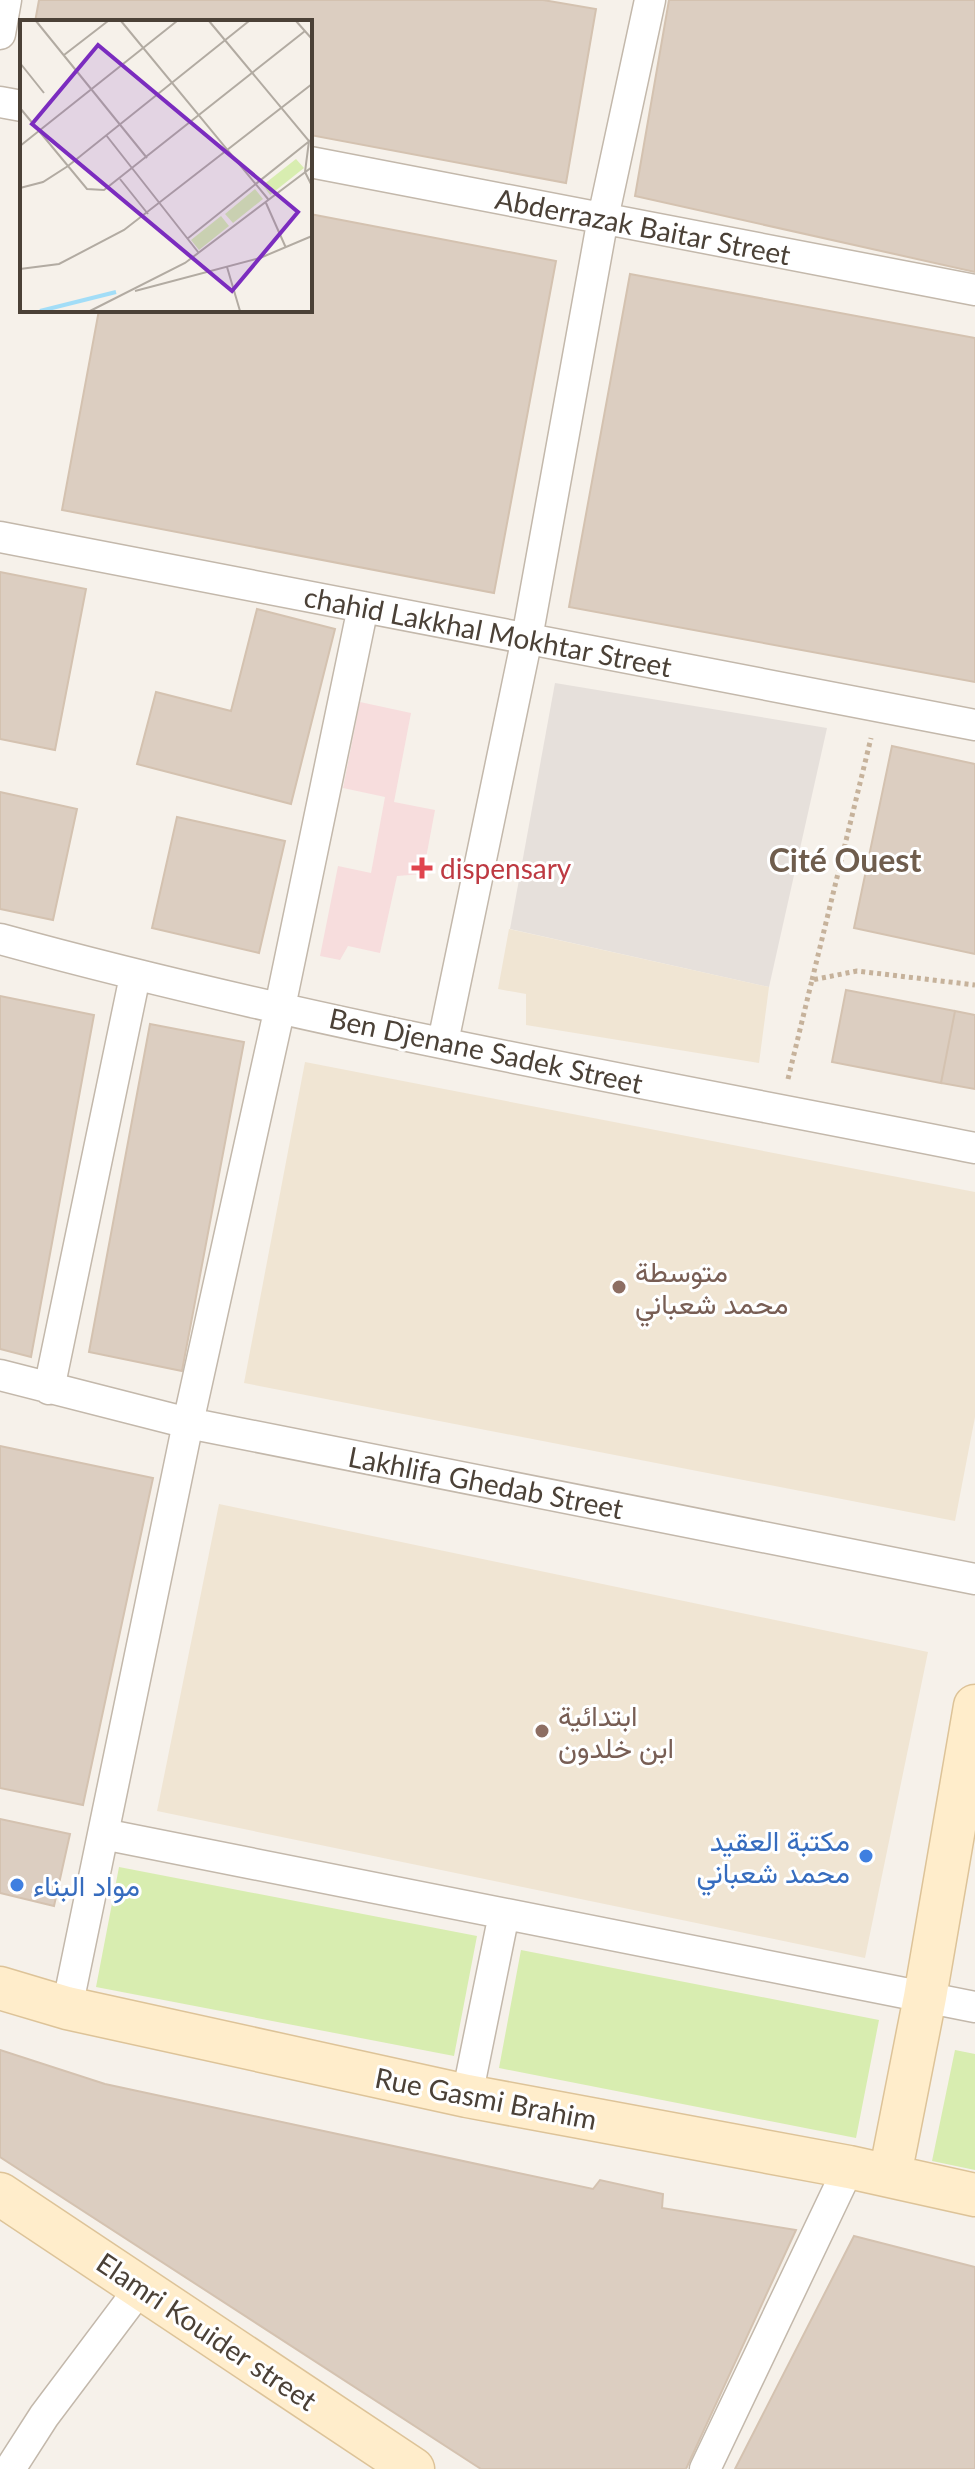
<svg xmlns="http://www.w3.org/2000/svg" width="975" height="2469" viewBox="0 0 975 2469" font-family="Lato,Vazirmatn,sans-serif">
<rect width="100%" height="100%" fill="#f6f1ea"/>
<path fill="#e6e0db" d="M 555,683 L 827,728 L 769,987 L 510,929 Z"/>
<path fill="#f0e5d3" d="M 509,929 L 769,987 L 759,1063 L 526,1025 L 526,994 L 498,989 Z
M 305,1062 L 975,1192 L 975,1417 L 955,1521 L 244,1383 Z
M 219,1504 L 928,1652 L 865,1958 L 157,1811 Z"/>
<path fill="#f7dddd" d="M 360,702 L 411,713 L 394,802 L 435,810 L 423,874 L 397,876 L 380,953 L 348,946 L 340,960 L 320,956 L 338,866 L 371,873 L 385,797 L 343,788 Z"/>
<path fill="#d8edb0" d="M 119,1867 L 477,1936 L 454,2056 L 96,1987 Z
M 521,1950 L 879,2020 L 856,2138 L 499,2068 Z
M 955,2050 L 975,2054 L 975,2170 L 932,2161 Z"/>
<path fill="#dccec1" stroke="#d4c2b0" stroke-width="2" d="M 39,0 L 543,0 L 596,9 L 566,183 L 310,135 L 310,22 L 35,22 Z
M 669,0 L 975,0 L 975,272 L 635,196 Z
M 310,214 L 556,261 L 494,593 L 62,510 L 99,310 L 310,310 Z
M 630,274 L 975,338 L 975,682 L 569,607 Z
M 0,572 L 86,589 L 55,750 L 0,739 Z
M 257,609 L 335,629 L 291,804 L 137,764 L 156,692 L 231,711 Z
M 892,746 L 975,764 L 975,954 L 854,928 Z
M 0,792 L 77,809 L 53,920 L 0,909 Z
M 177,817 L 285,841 L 259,953 L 152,928 Z
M 846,990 L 955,1011 L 941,1083 L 832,1062 Z
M 0,996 L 94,1015 L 31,1357 L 0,1349 Z
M 955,1011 L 975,1015 L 975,1089 L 941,1083 Z
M 150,1024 L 244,1042 L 182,1371 L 89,1352 Z
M 0,1446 L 153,1478 L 83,1805 L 0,1788 Z
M 0,1819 L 70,1834 L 54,1906 L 0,1893 Z
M 0,2050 L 105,2084 L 593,2189 L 600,2180 L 663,2194 L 662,2208 L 796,2230 L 686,2469 L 481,2469 L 0,2157 Z
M 854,2236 L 975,2267 L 975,2469 L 735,2469 Z"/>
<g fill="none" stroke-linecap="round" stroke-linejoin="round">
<g stroke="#c3b8ab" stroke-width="33">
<path id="street" d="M 0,34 L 6,0
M 0,102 L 22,106
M 310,162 L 975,290
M 0,537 L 975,725
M 0,939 C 320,1027 649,1083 975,1148
M 443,1042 L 527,638 L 603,218 L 650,0
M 0,1375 L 188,1423 L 975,1579
M 49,1389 L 135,976
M 103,1834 L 975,2007
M 67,2008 L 188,1423 L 280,1007 L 363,607
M 467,2096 L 504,1914
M 10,2469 L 44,2416 L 141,2287
M 705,2469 L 849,2167"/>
</g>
<g stroke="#ddc398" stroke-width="45">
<path id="secondary" d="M 0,1988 L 67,2008 L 467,2096 L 849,2167 L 975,2195
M 890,2175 L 925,1997 L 975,1706
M 0,2194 L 413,2469"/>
</g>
<path stroke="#c6b29b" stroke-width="5" stroke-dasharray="4 4" stroke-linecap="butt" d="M 812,980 L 871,738
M 788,1079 L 812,980 L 857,971 L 975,985"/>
<use href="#street" stroke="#fff" stroke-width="30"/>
<use href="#secondary" stroke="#ffedcb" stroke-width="42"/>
</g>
<path fill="#e0444e" stroke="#fff" stroke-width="3" d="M418 856h8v8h8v8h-8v8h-8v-8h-8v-8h8z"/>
<g fill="#8d6e63" stroke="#fff" stroke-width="3">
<circle cx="619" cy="1287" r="8"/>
<circle cx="542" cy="1731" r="8"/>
</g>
<g fill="#3f7fe0" stroke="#fff" stroke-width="3">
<circle cx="866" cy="1856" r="8"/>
<circle cx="17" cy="1885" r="8"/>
</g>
<g text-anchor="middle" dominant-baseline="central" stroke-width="6" stroke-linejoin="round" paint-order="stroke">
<g font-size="28" fill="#4b4137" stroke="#fff">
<text transform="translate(643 226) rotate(11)">Abderrazak Baitar Street</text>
<text transform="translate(488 631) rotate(11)">chahid Lakkhal Mokhtar Street</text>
<text transform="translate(486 1050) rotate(12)">Ben Djenane Sadek Street</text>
<text transform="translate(486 1482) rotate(11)">Lakhlifa Ghedab Street</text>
<text transform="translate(486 2098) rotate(11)">Rue Gasmi Brahim</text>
<text transform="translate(207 2331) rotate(34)">Elamri Kouider street</text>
</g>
<g font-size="28" fill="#be3a42" stroke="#fff" text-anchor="start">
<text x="440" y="868">dispensary</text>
</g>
<g font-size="28" fill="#785e54" stroke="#fff" text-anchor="start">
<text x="635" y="1271">متوسطة<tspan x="635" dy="32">محمد شعباني</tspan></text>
<text x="558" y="1715">ابتدائية<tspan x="558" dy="32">ابن خلدون</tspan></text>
</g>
<g font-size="28" fill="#366cbe" stroke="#fff" text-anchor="end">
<text x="850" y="1840">مكتبة العقيد<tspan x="850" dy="32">محمد شعباني</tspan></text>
<text x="33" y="1885" text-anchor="start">مواد البناء</text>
</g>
<g font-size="32" font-weight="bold" fill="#6f5d4d" stroke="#fff">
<text x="845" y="859">Cité Ouest</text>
</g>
</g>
<g transform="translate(20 20)">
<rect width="292" height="292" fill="#f6f1ea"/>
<path d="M 276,139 L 284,148 L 250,175 L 243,165 ZM 235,169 L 243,179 L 213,203 L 205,194 ZM 201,196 L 209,206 L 179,230 L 171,220 Z" fill="#d8edb0"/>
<path fill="none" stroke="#a2ddf7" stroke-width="4" d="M 20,291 L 96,272"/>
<path fill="none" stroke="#b2aba2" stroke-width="2" d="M 16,1 L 127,138M 101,1 L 248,179M 189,1 L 289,121 L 285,152 L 292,166M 276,1 L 292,19M 44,35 L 88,1M 0,43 L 24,73M 0,88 L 67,169 L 84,170 L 285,11M 86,115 L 178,232M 0,126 L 157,1M 100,159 L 128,194M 0,168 L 23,162 L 48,146 L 229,1M 246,183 L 266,228M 167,219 L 292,119M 207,247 L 220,291M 0,249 L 39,244 L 104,210 L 292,64M 115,271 L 240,238 L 292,216M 70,291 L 165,243 L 292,147"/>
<path fill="#7b2cbf" fill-opacity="0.15" stroke="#7b2cbf" stroke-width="4" d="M 78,25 L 278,192 L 212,271 L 12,104 Z"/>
<rect width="292" height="292" fill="none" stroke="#4b4137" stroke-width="4"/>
</g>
</svg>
